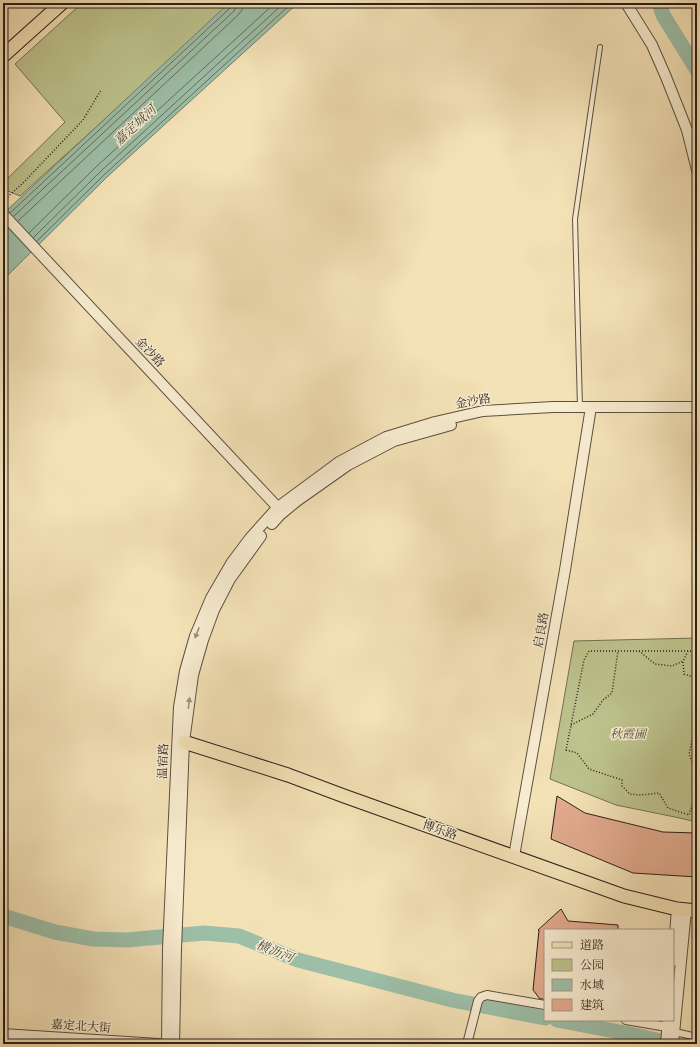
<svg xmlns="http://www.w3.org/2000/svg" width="700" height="1047" viewBox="0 0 700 1047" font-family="Alegreya,'Noto Serif SC',serif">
<rect width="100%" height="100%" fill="#f4e2b7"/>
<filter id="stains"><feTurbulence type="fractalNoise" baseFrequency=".005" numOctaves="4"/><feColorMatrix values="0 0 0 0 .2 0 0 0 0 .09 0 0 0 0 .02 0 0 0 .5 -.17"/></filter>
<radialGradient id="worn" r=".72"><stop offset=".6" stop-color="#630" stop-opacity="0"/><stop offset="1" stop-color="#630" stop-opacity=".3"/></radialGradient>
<path fill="#bdc38d" stroke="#737152" d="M 82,3 L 233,3 L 20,196 L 3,189 L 3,183 L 65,122 L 15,64 Z
M 697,638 L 697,822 L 675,817 L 616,805 L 550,779 L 574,641 Z"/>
<path fill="#9dbfa8" stroke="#6f7f6e" d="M 229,3 L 298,3 L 107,177 L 3,280 L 3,214 Z"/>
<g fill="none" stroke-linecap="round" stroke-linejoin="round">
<path stroke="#636f60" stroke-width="1" d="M 10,213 L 230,8 L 232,3
M 14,216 L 234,11 L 236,7 L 237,3
M 18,221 L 238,15 L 242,10 L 243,3
M 29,233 L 97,166 L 275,3
M 33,238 L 101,171 L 284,3
M 37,241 L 105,174 L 292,3"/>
<path stroke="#9dbfa8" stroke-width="15" d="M 659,3 L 663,15 L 697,70
M 3,916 L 55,932 L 93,939 L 127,940 L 204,933 L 239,936 L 298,960 L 452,1000 L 545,1018
M 557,1020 L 635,1035 L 673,1044"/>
</g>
<path fill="#e2ab8e" stroke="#291f18" d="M 557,796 L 585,813 L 663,832 L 697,833 L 697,877 L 633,873 L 551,839 Z
M 561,909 L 568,921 L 618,925 L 618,930 L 545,930 L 545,999 L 540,999 L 533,990 L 539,930 L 538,930 Z"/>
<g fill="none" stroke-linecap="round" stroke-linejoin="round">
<g stroke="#5c5040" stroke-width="6">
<path id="service" d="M 580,407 L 575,219 L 600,47"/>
</g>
<g stroke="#5c5040" stroke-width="8">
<path id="pedestrian" d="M 675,1032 L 697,1037"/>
</g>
<g stroke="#5c5040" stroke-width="10">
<path id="minor" d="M 626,1020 L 667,1027
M 467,1044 L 478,1001 L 481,997 L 487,995 L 545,1005"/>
</g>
<g stroke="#5c5040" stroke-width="12">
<path id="tertiary" d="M 626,3 L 652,45 L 666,77 L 687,130 L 697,170
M 3,214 L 282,512
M 272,524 L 280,515 L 297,501 L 348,465 L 394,441 L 451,425
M 514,856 L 565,570 L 591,407
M 673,961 L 677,909
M 3,1034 L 158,1044
M 167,1044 L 168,949 L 179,707 L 185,671 L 195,636 L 211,598 L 232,562 L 250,538 L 278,507 L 339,462 L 386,437 L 435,422 L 483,411 L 553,407 L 697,407
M 174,1044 L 176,949 L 184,742 L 193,675 L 203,640 L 214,610 L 230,579 L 261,536
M 666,1044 L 668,1020
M 673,1044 L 686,910"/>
</g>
<g stroke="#291f18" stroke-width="15">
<path id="primary" d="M 3,56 L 62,3
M 184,742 L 288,775 L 344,796 L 624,896 L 677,909 L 697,911"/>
</g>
<path stroke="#291f18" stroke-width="1.5" stroke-dasharray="1 2" stroke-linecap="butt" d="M 3,201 L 23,183 L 83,120 L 101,90
M 639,651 L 655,664 L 672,666 L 683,661 L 688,651
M 697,651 L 589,651 L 584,660 L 566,750 L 577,753 L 589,769 L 622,780 L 622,786 L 630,794 L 641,795 L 659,793 L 668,808 L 689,815 L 697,790
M 683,662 L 684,674 L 697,678
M 571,725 L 593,714 L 603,700 L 612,693 L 618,651
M 697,730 L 693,736 L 689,754 L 697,773"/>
<use href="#service" stroke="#f8ecd0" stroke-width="4"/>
<use href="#pedestrian" stroke="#f8ecd0" stroke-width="6"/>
<use href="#minor" stroke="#f8ecd0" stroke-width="8"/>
<use href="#tertiary" stroke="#f8ecd0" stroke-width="10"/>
<use href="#primary" stroke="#f4e2b7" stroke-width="13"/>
</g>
<defs><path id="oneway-solid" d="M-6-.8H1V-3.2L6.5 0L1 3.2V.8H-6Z"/></defs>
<g fill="#9b907d">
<use href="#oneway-solid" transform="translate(197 633) rotate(111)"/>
<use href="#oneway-solid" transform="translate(189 703) rotate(-83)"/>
</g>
<g text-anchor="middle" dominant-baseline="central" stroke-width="3" stroke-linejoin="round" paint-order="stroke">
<g font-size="12" fill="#291f18" stroke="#f8ecd0">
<text transform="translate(150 352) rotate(47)">金沙路</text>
<text transform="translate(473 401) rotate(-10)">金沙路</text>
<text transform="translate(541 630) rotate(-80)">启良路</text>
<text transform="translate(163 761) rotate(-88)">温宿路</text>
<text transform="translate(440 830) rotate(19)">博乐路</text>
<text transform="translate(81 1026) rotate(4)">嘉定北大街</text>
</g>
<g font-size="12" font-style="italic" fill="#55503b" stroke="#f8ecd0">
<text x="628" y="734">秋霞圃</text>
</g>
<g font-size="13" font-style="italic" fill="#4c4f43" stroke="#f8ecd0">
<text transform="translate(135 125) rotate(-43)">嘉定城河</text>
<text transform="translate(275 951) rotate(22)">横沥河</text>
</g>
</g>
<rect width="700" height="1047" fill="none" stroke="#f4e2b7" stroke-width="16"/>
<rect x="4" y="4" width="692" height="1039" fill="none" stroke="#291f18" stroke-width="2"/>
<rect x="8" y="8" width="684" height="1031" fill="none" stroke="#291f18"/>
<rect x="544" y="929" width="130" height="92" fill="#f8ecd0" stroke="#a59a86"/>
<rect x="552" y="942" width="20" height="6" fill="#f4e2b7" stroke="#a59a86"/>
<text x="580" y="949" font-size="12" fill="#291f18">道路</text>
<rect x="552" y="959" width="20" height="12" fill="#bdc38d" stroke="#a59a86"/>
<text x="580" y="969" font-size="12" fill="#291f18">公园</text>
<rect x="552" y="979" width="20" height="12" fill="#9dbfa8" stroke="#a59a86"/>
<text x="580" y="989" font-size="12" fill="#291f18">水域</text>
<rect x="552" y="999" width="20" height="12" fill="#e2ab8e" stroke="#a59a86"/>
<text x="580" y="1009" font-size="12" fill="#291f18">建筑</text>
<rect width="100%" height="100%" filter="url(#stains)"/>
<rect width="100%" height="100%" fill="url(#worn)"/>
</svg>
